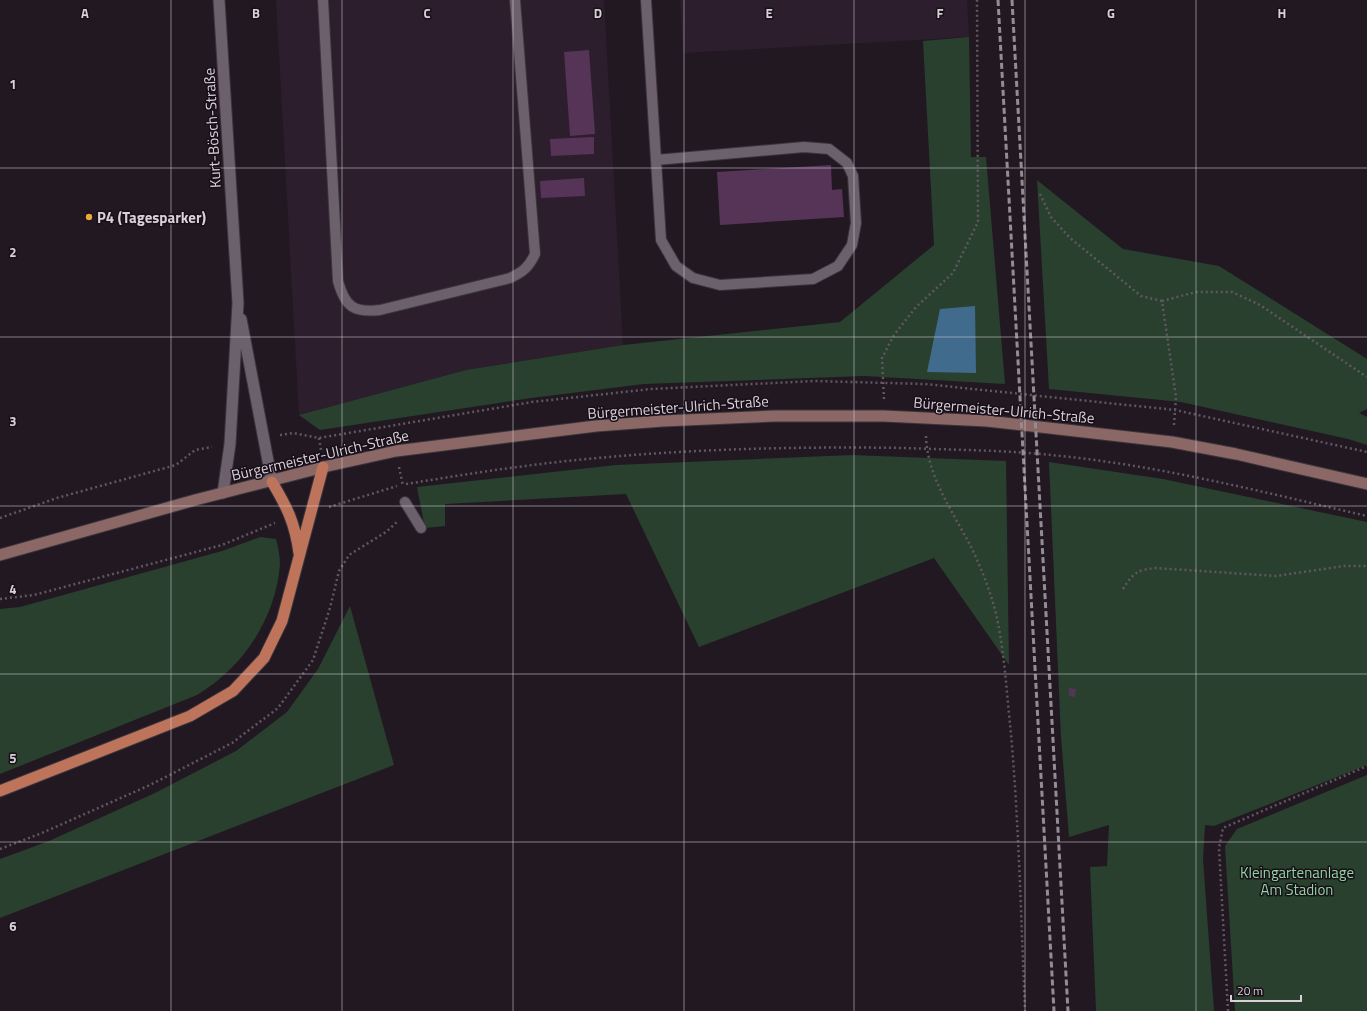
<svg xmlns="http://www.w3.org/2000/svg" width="1367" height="1011" viewBox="0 0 1367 1011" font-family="'Titillium Web',sans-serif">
<rect width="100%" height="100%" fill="#221822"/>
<path fill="#2c1e2d" d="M 276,0 L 604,0 L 623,345 L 466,370 L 299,415 Z
M 680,0 L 967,0 L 969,37 L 683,53 Z"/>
<path fill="#28402d" d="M 969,37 L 971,157 L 986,157 L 1005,384 L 864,376 L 644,384 L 531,398 L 320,430 L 299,415 L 466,370 L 623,345 L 840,322 L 934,245 L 923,41 Z
M 1037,180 L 1123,249 L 1219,266 L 1367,359 L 1367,409 L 1359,413 L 1367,417 L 1367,445 L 1348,439 L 1181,402 L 1049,389 Z
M 852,455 L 1006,461 L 1009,665 L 934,558 L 699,647 L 626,494 L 445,504 L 445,526 L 425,528 L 417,487 L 616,465 Z
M 1049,462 L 1163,479 L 1367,522 L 1367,765 L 1214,826 L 1205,825 L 1203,859 L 1214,1011 L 1096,1011 L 1090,867 L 1107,866 L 1109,825 L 1069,837 L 1061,737 Z
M 260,537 L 276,539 C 278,547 280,556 280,564 C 276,618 243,668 197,695 L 0,774 L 0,609 L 20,607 L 222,551 Z
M 350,606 L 394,765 L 0,918 L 0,859 L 49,841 L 155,793 L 236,751 L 287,712 L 318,669 Z
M 1367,775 L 1367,1011 L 1235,1011 L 1225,846 L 1237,829 Z"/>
<path fill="#406b8d" d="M 975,306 L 976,373 L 927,372 L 940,309 Z"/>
<path fill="#563458" d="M 589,50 L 595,134 L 570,136 L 564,52 Z
M 594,137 L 594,154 L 551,156 L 550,139 Z
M 831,165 L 832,190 L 842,189 L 844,217 L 720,225 L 717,172 Z
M 584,178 L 585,196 L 541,198 L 540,181 Z
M 1069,688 L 1076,689 L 1075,697 L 1069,696 Z"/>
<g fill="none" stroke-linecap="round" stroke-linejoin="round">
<g stroke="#3c353c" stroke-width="12">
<path id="service" d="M 323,0 L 338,281 C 345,307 354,313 380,310 L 510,278 C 523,272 529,267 535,254 L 515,0
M 646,0 L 661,240 L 676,266 L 693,278 L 720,285 L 813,279 L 838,266 L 852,245 L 856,223 L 853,176 L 847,163 L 829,149 L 804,147 L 656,160
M 405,502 L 421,528"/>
</g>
<g stroke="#3c353c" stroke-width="13">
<path id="minor" d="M 219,0 L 238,303 L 230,444 L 223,493
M 241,319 L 272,482"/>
</g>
<g stroke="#3c353c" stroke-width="13">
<path id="secondary" d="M 0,555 L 195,500 L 328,466 L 396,451 L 596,426 L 663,421 L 775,416 L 884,416 L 987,421 L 1172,442 L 1236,454 L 1367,484"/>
</g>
<g stroke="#3c353c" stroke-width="13">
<path id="trunk" d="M 272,482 C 287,507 295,523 299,553
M 0,791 L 190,716 L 233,691 L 264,658 L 282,621 L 323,467"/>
</g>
<path stroke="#605760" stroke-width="2.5" stroke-dasharray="2 3" stroke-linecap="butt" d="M 1040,194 L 1051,217 L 1070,238 L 1141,296 L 1162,301
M 884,399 L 882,358 L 894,335 L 916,307 L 953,273 L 978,222 L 977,0
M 1174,425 L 1176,397 L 1162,301 L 1196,292 L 1232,292 L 1260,305 L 1367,377
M 280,435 L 293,433 L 319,438 L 532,402 L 651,389 L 814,381 L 925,384 L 1175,410 L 1367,452
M 926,436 C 927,477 954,513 972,549 C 983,572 993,598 998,623 C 1005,659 1007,697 1011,734 C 1019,826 1021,919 1025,1011
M 319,438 L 321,450
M 399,467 L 403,486
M 406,484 C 443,478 480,472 517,467 C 645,450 776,446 905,448 C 954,450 1003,450 1051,455 C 1158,465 1263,492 1367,516
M 329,507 L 397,486
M 0,518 L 57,498 L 176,465 L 195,450 L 212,447
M 1123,589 C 1133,573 1137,570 1155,568 L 1276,576 L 1344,566 L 1367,566
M 0,599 L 34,595 L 222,545 L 275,523
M 0,849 L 42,833 L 150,785 L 232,743 L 278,708 L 313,660 L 330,608 L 339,571 L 349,555 L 386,532 L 398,521
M 1228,1011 L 1219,848 L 1223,828 L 1367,766"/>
<use href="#service" stroke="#6c606c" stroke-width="10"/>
<use href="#minor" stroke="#6c606c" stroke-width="11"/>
<use href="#secondary" stroke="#8b6866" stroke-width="11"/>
<use href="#trunk" stroke="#be745b" stroke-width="11"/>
<path stroke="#948c94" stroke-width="3" stroke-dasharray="6 3" stroke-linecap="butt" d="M 998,0 L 1054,1011
M 1012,0 L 1068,1011"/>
</g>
<path fill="none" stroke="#d8d1d8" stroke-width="1" stroke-opacity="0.55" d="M 171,0 L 171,1011M 342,0 L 342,1011M 513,0 L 513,1011M 684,0 L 684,1011M 854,0 L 854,1011M 1025,0 L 1025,1011M 1196,0 L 1196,1011M 0,168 L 1367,168M 0,337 L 1367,337M 0,506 L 1367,506M 0,674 L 1367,674M 0,842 L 1367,842"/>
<circle fill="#eda83b" stroke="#180f19" stroke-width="1.5" cx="89" cy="217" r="4"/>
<g text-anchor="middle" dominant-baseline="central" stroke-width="3" stroke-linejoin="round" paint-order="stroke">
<g font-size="15" fill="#d8d1d8" stroke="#180f19">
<text transform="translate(212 128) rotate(-93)">Kurt-Bösch-Straße</text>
<text transform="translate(678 407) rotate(-4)">Bürgermeister-Ulrich-Straße</text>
<text transform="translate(1004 410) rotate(5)">Bürgermeister-Ulrich-Straße</text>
<text transform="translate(320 455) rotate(-13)">Bürgermeister-Ulrich-Straße</text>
</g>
<g font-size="15" font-weight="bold" fill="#d8d1d8" stroke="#180f19" text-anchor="start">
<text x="97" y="217">P4 (Tagesparker)</text>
</g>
<g font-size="15" fill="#8fd39d" stroke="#180f19">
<text x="1297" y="872">Kleingartenanlage<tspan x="1297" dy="17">Am Stadion</tspan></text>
</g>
</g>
<g font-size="13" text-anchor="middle" font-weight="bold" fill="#d8d1d8" stroke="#180f19" stroke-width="3" stroke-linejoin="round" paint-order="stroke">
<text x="85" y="18">A</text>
<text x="256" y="18">B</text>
<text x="427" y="18">C</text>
<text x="598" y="18">D</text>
<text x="769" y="18">E</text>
<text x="940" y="18">F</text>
<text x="1111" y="18">G</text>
<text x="1282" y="18">H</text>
<text x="13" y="89">1</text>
<text x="13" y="257">2</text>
<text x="13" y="426">3</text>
<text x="13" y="594">4</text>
<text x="13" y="763">5</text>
<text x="13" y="931">6</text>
</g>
<path d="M1231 995v6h70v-6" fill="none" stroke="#d8d1d8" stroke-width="2"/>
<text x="1237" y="995" font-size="12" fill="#d8d1d8" stroke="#180f19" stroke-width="3" paint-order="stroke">20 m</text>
</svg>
